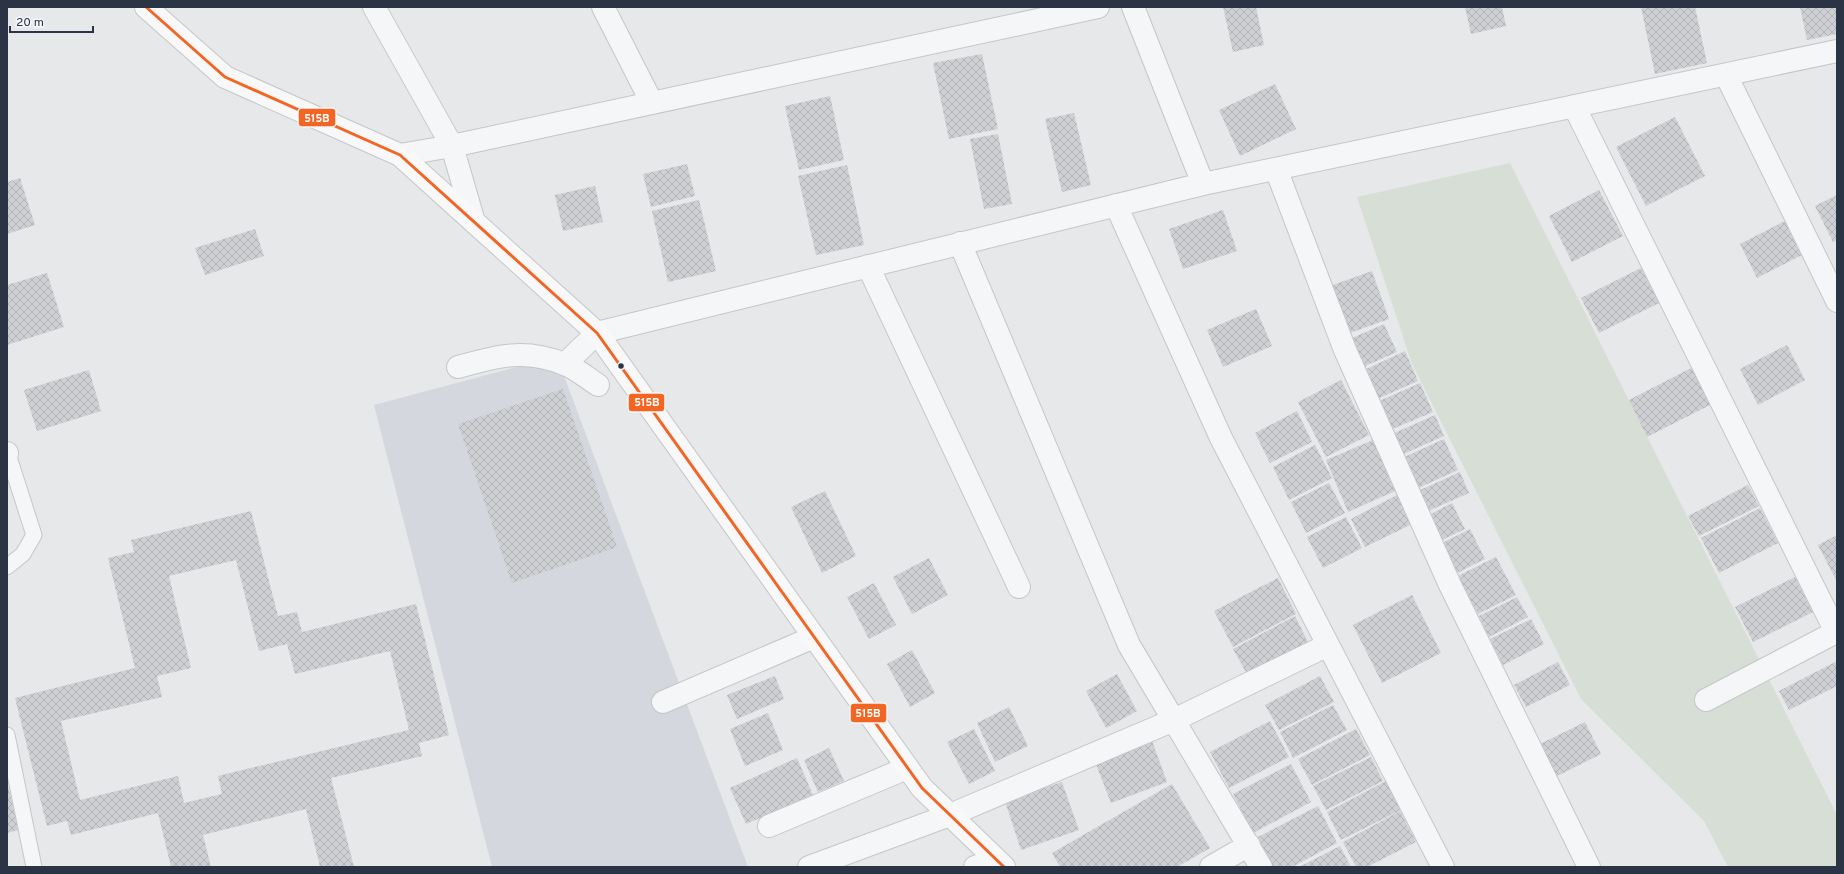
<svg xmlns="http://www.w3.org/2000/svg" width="1844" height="874" viewBox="0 0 1844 874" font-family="Overpass,sans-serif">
<defs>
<pattern id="building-cross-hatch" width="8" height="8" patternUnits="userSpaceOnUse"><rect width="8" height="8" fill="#ced0d3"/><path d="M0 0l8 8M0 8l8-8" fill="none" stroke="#b1b3b6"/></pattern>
</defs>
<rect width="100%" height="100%" fill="#e6e8ea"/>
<path fill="#d4d7dd" d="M 535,362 L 564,376 L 748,867 L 492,867 L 374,405 Z"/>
<path fill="#d6ded6" d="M 1510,163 L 1837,815 L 1837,867 L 1728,867 L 1704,821 L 1581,699 L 1412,364 L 1357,197 Z"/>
<path fill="url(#building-cross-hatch)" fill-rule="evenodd" d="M 1223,7 L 1256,7 L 1264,45 L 1233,52 Z
M 1465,7 L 1502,7 L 1506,26 L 1471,34 Z
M 1641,7 L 1695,7 L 1707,63 L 1655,74 Z
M 1800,7 L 1837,7 L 1837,34 L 1807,40 Z
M 982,54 L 998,129 L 949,139 L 933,63 Z
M 1275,84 L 1296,129 L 1240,156 L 1219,110 Z
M 830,96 L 844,160 L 799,170 L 785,106 Z
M 1074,113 L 1091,185 L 1062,192 L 1045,119 Z
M 1675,117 L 1705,176 L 1646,206 L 1616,147 Z
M 998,134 L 1012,204 L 984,209 L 970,139 Z
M 687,164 L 695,196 L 651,207 L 643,174 Z
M 847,165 L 864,245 L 816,255 L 798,176 Z
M 20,178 L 35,225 L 7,234 L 7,182 Z
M 595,186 L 603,222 L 563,231 L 555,195 Z
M 1599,190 L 1623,236 L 1572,262 L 1549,216 Z
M 1837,195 L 1837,240 L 1833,242 L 1815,206 Z
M 699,200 L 716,271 L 668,282 L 652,211 Z
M 1223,210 L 1237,251 L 1183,269 L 1169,229 Z
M 1787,220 L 1804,254 L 1757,278 L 1740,244 Z
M 255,229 L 264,256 L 205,275 L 195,248 Z
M 1641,268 L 1659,303 L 1599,333 L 1581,298 Z
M 1372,271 L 1389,319 L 1347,334 L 1330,286 Z
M 47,273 L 64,327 L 7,345 L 7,285 Z
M 1256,309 L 1272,346 L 1223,367 L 1207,330 Z
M 1384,324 L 1397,352 L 1363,367 L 1350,339 Z
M 1787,345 L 1805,380 L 1758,405 L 1740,369 Z
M 1405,351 L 1418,381 L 1375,400 L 1362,371 Z
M 1693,367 L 1712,404 L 1647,437 L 1629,400 Z
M 89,370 L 101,411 L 37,431 L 24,390 Z
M 1341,380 L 1369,435 L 1326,457 L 1298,402 Z
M 1420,383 L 1433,412 L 1390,430 L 1377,402 Z
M 563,389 L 617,547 L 512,583 L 458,424 Z
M 1297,411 L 1312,442 L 1270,463 L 1255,433 Z
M 1435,415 L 1444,436 L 1399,456 L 1390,435 Z
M 1444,439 L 1458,470 L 1414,490 L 1400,459 Z
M 1373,440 L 1395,491 L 1348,512 L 1326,460 Z
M 1315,445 L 1332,478 L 1289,500 L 1273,467 Z
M 1460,472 L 1469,493 L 1426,512 L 1416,492 Z
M 1329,483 L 1345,513 L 1306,533 L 1291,502 Z
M 1748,485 L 1759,506 L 1699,536 L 1688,516 Z
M 825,491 L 856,556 L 822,573 L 791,507 Z
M 1397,495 L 1412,524 L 1365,547 L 1351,519 Z
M 1452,503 L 1465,529 L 1442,540 L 1429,515 Z
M 1760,508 L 1778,543 L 1719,573 L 1701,538 Z
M 251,511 L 278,616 L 297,612 L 302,632 L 416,604 L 449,735 L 419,743 L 422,756 L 331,778 L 354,867 L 320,867 L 306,809 L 203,835 L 211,867 L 171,867 L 158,813 L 71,835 L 67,821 L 47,826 L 15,698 L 135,668 L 108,558 L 134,552 L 131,540 ZM 236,560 L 259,651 L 287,644 L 295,674 L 390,651 L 409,730 L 218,776 L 222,794 L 184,803 L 178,776 L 80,800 L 61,721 L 162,697 L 157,676 L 191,668 L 169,576 Z
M 1346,517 L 1362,548 L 1323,568 L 1307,537 Z
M 1470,529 L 1485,559 L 1457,573 L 1442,543 Z
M 1837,535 L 1837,582 L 1818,545 Z
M 1496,557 L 1516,595 L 1478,614 L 1458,576 Z
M 929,558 L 948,595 L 912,614 L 893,577 Z
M 1795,577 L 1813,612 L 1753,642 L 1735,607 Z
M 1278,578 L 1296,614 L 1233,647 L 1214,611 Z
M 874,583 L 896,625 L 869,639 L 847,597 Z
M 1412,595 L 1441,653 L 1382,683 L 1353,625 Z
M 1517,597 L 1528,617 L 1489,637 L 1479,616 Z
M 1295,616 L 1309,644 L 1248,676 L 1233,649 Z
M 1531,619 L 1544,644 L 1503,665 L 1490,639 Z
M 912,650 L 935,693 L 910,707 L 887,664 Z
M 1837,661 L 1837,686 L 1789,710 L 1779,691 Z
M 1558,662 L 1570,685 L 1526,707 L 1514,685 Z
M 1117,674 L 1137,711 L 1106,728 L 1086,691 Z
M 775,676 L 784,699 L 737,719 L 727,695 Z
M 1320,676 L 1334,702 L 1279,730 L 1265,705 Z
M 1333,705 L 1347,730 L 1293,758 L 1280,732 Z
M 1009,707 L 1028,746 L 995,762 L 977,723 Z
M 768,713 L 783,750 L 745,766 L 730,729 Z
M 1270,721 L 1289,757 L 1229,788 L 1210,752 Z
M 1585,722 L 1601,754 L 1555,777 L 1538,745 Z
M 974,729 L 995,771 L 969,784 L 947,742 Z
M 1356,729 L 1370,755 L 1312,785 L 1298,759 Z
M 1151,738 L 1167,782 L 1111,803 L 1094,759 Z
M 829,748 L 844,781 L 818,792 L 804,760 Z
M 1371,757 L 1383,781 L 1326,810 L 1313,786 Z
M 797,758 L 813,795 L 746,824 L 730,788 Z
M 1291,764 L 1311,802 L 1253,833 L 1233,794 Z
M 1386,781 L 1401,810 L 1341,840 L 1327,812 Z
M 7,782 L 19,830 L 7,833 Z
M 1062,782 L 1079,830 L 1021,850 L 1005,801 Z
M 1172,784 L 1210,848 L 1177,867 L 1060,867 L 1052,853 Z
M 1318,806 L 1337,843 L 1292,867 L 1271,867 L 1256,838 Z
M 1400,811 L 1416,842 L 1367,867 L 1356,867 L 1343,842 Z
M 1340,846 L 1351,867 L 1299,867 Z"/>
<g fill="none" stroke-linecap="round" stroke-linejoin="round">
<g stroke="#c4c6c8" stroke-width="17">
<path id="service" d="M 7,567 L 23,554 L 34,535 L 8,454
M 7,735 L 34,867"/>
</g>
<g stroke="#c4c6c8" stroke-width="24">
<path id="minor" d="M 374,7 L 452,146 L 474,222
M 603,7 L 652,103
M 1133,7 L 1203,184
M 1726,75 L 1837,301
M 1574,106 L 1837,634
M 400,155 L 452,146 L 1098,7
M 1276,169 L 1345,350 L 1450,585 L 1589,867
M 1116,205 L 1221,438 L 1443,867
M 960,243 L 1129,645 L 1261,867
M 868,266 L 1019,587
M 565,364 L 597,333 L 1203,184 L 1837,51
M 458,367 C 497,356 525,348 564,364 C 576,368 587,378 598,385
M 7,453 L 7,454
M 1706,700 L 1836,632
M 663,702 L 814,637
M 769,826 L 907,768
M 809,867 L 950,815 L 1174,720 L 1328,645
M 975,867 L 996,860
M 1211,867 L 1249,845"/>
</g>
<g stroke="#c4c6c8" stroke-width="24">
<path id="secondary" d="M 146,7 L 225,77 L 400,155 L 597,333 L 922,788 L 1004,867"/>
</g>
<use href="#service" stroke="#f5f6f7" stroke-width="15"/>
<use href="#minor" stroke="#f5f6f7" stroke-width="22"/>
<use href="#secondary" stroke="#f8f8f8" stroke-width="22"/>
<g stroke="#f4f6f9" stroke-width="6">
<path id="bus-1" d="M 146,7 L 225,77 L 400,155 L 597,333 L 922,788 L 1004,867"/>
</g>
<use href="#bus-1" stroke="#f26522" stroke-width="3"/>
</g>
<circle fill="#2b3445" stroke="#f4f6f9" stroke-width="1.5" cx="621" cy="366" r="3.5"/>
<g stroke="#f4f6f9" stroke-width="1.5">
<rect x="298" y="108" width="38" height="19" rx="4" fill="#f26522"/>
<rect x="628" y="393" width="37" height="19" rx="4" fill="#f26522"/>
<rect x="850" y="703" width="37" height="20" rx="4" fill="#f26522"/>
</g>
<g font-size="11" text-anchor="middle" font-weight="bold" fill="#fff">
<text x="317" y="122">515B</text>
<text x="647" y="406">515B</text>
<text x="868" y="717">515B</text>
</g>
<rect width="1844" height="874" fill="none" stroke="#2b3445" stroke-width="16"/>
<path d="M10 26v6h83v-6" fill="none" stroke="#2b3445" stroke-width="2"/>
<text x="16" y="26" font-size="12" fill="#2b3445" stroke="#f4f6f9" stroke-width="3" paint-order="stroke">20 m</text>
</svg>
